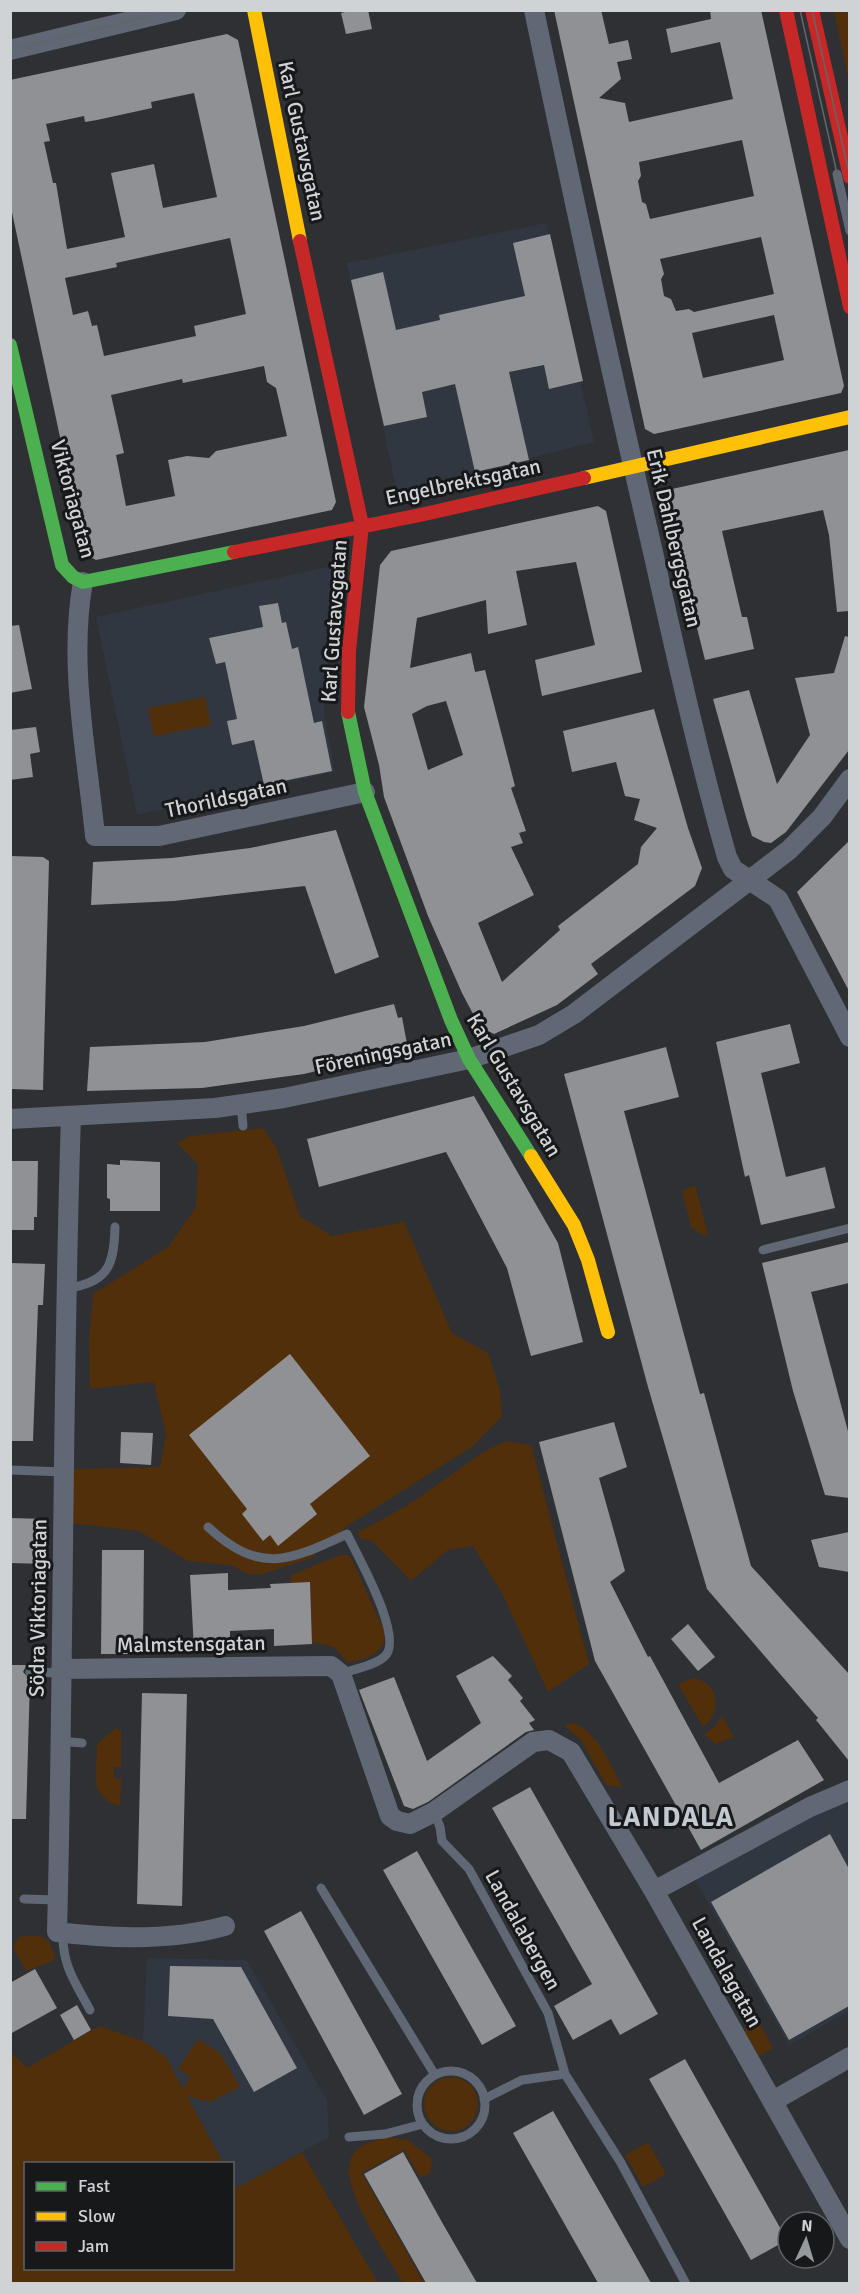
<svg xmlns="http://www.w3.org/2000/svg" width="860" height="2294" viewBox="0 0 860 2294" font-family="Signika,sans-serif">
<rect width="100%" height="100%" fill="#2e3033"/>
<path fill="#303741" d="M 546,223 L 594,442 L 397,491 L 347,263 Z
M 336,565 L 324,712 L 335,772 L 137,815 L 96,617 Z
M 849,1795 L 849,2011 L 789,2045 L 694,1878 Z
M 147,1958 L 247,1960 L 327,2100 L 329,2137 L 237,2188 L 233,2181 L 232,2164 L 223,2163 L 166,2057 L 143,2041 Z"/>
<path fill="#512f0b" d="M 834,11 L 849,11 L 849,83 L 848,77 Z
M 205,697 L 211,725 L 154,736 L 148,708 Z
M 263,1128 L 277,1149 L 300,1216 L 332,1236 L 404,1222 L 452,1333 L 488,1353 L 500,1391 L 502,1416 L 473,1446 L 347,1526 L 311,1558 L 263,1574 L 249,1574 L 230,1565 L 188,1561 L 139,1531 L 69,1523 L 70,1469 L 160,1467 L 166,1435 L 154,1382 L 90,1389 L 89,1341 L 93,1294 L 168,1247 L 196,1207 L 198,1164 L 177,1143 L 190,1136 Z
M 695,1185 L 708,1234 L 704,1236 L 691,1227 L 682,1191 Z
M 506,1441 L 531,1445 L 589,1664 L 548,1692 L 502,1593 L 473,1546 L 448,1550 L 411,1581 L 371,1540 L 361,1539 L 357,1533 L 408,1505 L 485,1451 Z
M 340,1555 L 347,1555 L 352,1560 L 386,1635 C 381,1656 367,1658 348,1663 L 334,1647 L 312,1642 L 310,1582 L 291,1583 L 291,1575 Z
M 693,1678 C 719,1681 723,1713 703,1727 L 678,1684 Z
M 722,1716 L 734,1737 L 716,1744 L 704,1734 L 714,1727 Z
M 574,1723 C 599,1734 610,1764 623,1788 L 606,1785 L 581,1740 L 566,1727 L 566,1724 Z
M 116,1728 L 121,1730 L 121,1767 L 114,1767 L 114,1778 L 121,1779 L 120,1806 C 87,1796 97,1773 97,1744 Z
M 26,1936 L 39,1936 L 48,1940 L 55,1956 L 53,1961 L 26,1971 L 13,1947 L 19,1937 Z
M 755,2015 L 773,2048 L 759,2056 L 745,2033 L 746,2022 Z
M 99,2026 L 143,2041 L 166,2057 L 183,2089 L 190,2077 L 178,2069 L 198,2039 L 220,2053 L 240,2087 L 209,2102 L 187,2096 L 223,2163 L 26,2164 L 26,2268 L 232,2268 L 233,2181 L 237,2188 L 302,2152 L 378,2283 L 11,2283 L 11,2052 L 27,2068 Z
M424 2104a27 27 0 1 1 54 0a27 27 0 1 1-54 0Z
M 388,2137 L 408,2140 L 431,2158 L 432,2164 L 429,2174 L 420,2177 L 404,2150 L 362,2173 L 424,2283 L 403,2283 C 388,2257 341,2190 350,2161 C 354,2145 374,2140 388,2137 Z
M 648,2142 L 666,2174 L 643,2187 L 625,2155 Z"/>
<path fill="#8f9194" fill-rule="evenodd" d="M 353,10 L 368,10 L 372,29 L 346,34 L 341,13 Z
M 554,10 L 601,10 L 609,44 L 628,40 L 632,59 L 617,62 L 621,79 L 599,98 L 625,103 L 629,122 L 733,99 L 720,42 L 671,53 L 666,29 L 711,19 L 710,10 L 761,10 L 844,386 L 841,393 L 654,434 L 645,429 ZM 742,140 L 754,196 L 650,219 L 646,204 L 642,202 L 638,181 L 641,176 L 639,162 ZM 761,237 L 774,294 L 694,312 L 689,309 L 676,311 L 671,299 L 664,296 L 661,279 L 664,274 L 660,259 ZM 774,315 L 784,360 L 703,378 L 692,333 Z
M 227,34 L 238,40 L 336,502 L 332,510 L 96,560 L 85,554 L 10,203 L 10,80 ZM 194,93 L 217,197 L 163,208 L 154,164 L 111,173 L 125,237 L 67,249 L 56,183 L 53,183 L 44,142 L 50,141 L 46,124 L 84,116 L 85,122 L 97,120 L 152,108 L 151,102 ZM 230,238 L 246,314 L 194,326 L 196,336 L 104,356 L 97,325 L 92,326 L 88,311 L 73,315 L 65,278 L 117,267 L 116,263 ZM 264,366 L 267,382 L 276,388 L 287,436 L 216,451 L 209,458 L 187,456 L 168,460 L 175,496 L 126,506 L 116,455 L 124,453 L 111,395 L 182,379 L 183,383 Z
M 550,234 L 583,381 L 549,389 L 544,365 L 509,372 L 529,460 L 475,472 L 455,384 L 422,392 L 427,417 L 384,426 L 351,280 L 383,272 L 396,330 L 440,320 L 439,315 L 525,296 L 513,243 Z
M 849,450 L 849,611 L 837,612 L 829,535 L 823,510 L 722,531 L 742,617 L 747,617 L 754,649 L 705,660 L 665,500 L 672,489 Z
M 598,506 L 606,511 L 642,672 L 542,696 L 535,660 L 595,645 L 576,562 L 516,571 L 527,625 L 488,634 L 486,600 L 417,618 L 410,668 L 471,653 L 475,672 L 485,670 L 515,786 L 511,788 L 526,831 L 519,833 L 523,843 L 511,847 L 534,895 L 478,923 L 502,982 L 560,930 L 558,926 L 638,864 L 641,847 L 657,828 L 634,820 L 640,799 L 625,796 L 616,762 L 572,772 L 563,731 L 654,709 L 688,828 L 702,868 L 695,886 L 591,964 L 598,974 L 557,1005 L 494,1034 L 480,1027 L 462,993 L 428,916 L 384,797 L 379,765 L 364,707 L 380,565 L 391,551 ZM 446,701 L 463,755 L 428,770 L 412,714 L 427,706 Z
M 278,603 L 282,623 L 286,622 L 292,649 L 298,647 L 314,723 L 322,721 L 332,771 L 264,785 L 254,740 L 232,745 L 227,721 L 237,719 L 225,662 L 216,664 L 209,638 L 263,627 L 259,606 Z
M 19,625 L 32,689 L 10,693 L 10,626 Z
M 845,636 L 849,637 L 849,750 L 786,832 L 771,843 L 764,842 L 752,836 L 746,817 L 713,699 L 749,690 L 777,784 L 810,735 L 795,678 L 834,673 Z
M 36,727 L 40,752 L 30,754 L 33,777 L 10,780 L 10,730 Z
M 336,830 L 379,957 L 335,974 L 305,886 L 174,901 L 91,905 L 93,862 L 172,858 L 250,848 Z
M 849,841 L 849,991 L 797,892 Z
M 10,856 L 43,857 L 49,861 L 43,1090 L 10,1089 Z
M 394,1004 L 398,1018 L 402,1017 L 408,1049 L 304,1074 L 202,1088 L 87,1091 L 90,1047 L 205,1042 L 304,1026 Z
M 790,1024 L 800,1063 L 761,1073 L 773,1123 L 786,1177 L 825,1167 L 835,1208 L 761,1225 L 749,1175 L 745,1177 L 716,1042 Z
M 666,1047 L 679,1097 L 624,1111 L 700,1394 L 704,1393 L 751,1566 L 849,1674 L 849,1761 L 816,1720 L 818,1718 L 707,1589 L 648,1387 L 564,1074 Z
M 474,1096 L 558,1243 L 583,1342 L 531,1356 L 507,1268 L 446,1152 L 319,1187 L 307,1139 Z
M 120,1160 L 160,1162 L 160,1211 L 110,1211 L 110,1199 L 107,1198 L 107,1164 L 120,1165 Z
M 12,1161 L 38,1161 L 37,1217 L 34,1217 L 34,1230 L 10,1230 Z
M 849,1242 L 849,1283 L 811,1292 L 849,1435 L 849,1498 L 825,1495 L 793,1391 L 762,1263 Z
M 10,1263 L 45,1264 L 43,1305 L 38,1305 L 33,1441 L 10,1441 Z
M 290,1354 L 370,1456 L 310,1504 L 317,1514 L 278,1546 L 270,1535 L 263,1541 L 242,1514 L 247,1509 L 189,1435 Z
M 614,1422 L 627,1467 L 599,1478 L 625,1571 L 610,1582 L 648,1657 L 650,1656 L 719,1783 L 798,1740 L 824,1780 L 701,1850 L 595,1661 L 539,1442 Z
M 121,1432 L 153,1433 L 151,1465 L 120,1463 Z
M 10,1518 L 46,1519 L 46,1564 L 10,1563 Z
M 849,1532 L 849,1572 L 819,1567 L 811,1540 Z
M 102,1550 L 144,1550 L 143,1654 L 101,1654 Z
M 228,1573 L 228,1590 L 271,1588 L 270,1584 L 310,1582 L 312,1644 L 274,1646 L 274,1629 L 230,1631 L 230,1649 L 194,1650 L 190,1575 Z
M 688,1624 L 715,1657 L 698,1671 L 671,1639 Z
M 493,1656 L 512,1676 L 508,1680 L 523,1698 L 520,1701 L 535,1720 L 529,1723 L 534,1730 L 526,1732 L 428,1802 L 413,1809 L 404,1806 L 359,1690 L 394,1677 L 427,1761 L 481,1723 L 456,1676 Z
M 10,1665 L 31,1665 L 25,1668 L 23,1672 L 30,1679 L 26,1819 L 10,1819 Z
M 142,1693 L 187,1694 L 182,1906 L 137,1904 Z
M 530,1787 L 658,2014 L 620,2035 L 611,2019 L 573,2040 L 554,2006 L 592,1984 L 492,1808 Z
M 830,1834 L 849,1869 L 849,2006 L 789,2040 L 711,1902 Z
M 417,1851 L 516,2026 L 482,2045 L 383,1870 Z
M 301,1911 L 402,2094 L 364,2115 L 264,1931 Z
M 170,1966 L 241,1967 L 297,2068 L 254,2092 L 213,2019 L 168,2016 Z
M 35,1969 L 57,2008 L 10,2034 L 10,1983 Z
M 77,2005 L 91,2030 L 74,2040 L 60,2015 Z
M 685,2059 L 787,2240 L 751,2260 L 649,2079 Z
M 553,2111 L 607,2205 L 651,2283 L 598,2283 L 513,2133 Z
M 403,2152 L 443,2224 L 477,2283 L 426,2283 L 364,2174 Z"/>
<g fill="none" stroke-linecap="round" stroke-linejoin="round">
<path stroke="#5f6874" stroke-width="9" d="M 837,174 L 850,231
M 241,1104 L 243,1126
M 763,1250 L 850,1228
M 65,1289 C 107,1282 114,1268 115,1227
M 10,1470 L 64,1472
M 208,1527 C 260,1575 289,1561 347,1534 C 357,1555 406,1640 384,1657 C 374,1666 353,1669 341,1674
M 30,1672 L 61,1673
M 60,1741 L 82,1743
M 434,1812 L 440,1827 L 442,1841 L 469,1869 L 548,2013 L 565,2074 L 621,2163 L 686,2284
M 321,1888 L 435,2075
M 24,1899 L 58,1900
M 63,1933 C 62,1965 75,1982 90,2010
M417 2105a34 34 0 1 1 68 0a34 34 0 1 1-68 0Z
M 484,2099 L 522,2080 L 565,2074
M 349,2137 L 385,2134 L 423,2124"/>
<path stroke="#5f6874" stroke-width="20" d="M 534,10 C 571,187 609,363 650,539 C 674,645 697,752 727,857 L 733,869 L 778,899 L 850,1037
M 10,50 L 176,10
M 83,582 C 68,663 87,754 95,836 L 159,836 L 365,792
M 71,1116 C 62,1388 64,1660 57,1932 C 112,1939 172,1941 225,1926
M 10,1119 L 215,1108 L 284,1098 L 469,1059 L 539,1035 L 574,1014 L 789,850 L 822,817 L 850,779
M 61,1669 L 331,1666 L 341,1674 L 390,1816 L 397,1821 L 410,1824 L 434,1812 L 533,1742 L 549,1740 L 571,1752 L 654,1891 L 850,2239
M 654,1891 L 810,1807 L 850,1790
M 773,2101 L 850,2057"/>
<path stroke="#4caf50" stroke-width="14" d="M 10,345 L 62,565 L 73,577 L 83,582 L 234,552
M 348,712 L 365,792 L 451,1020 L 469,1059 L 531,1156"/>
<path stroke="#ffc107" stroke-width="14" d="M 254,10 L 300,241
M 584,478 L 850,417
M 531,1156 L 574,1225 L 588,1260 L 608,1332"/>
<path stroke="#c62828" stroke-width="14" d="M 786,10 L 850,307
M 812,10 L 850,177
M 300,241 L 362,525 L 349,651 L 348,712
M 234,552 L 420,515 L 584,478"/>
<path stroke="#61666b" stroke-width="1.5" d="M 800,10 L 850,231
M 812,10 L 850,177
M 10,50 L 176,10"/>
</g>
<g text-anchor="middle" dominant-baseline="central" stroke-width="6" stroke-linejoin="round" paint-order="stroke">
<g font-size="21" fill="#d0d3d6" stroke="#16181a">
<text transform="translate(302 141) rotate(78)">Karl Gustavsgatan</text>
<text transform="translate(463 482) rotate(-12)">Engelbrektsgatan</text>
<text transform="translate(73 499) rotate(75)">Viktoriagatan</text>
<text transform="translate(674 538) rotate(77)">Erik Dahlbergsgatan</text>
<text transform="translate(334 621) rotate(-86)">Karl Gustavsgatan</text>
<text transform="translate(226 798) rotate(-12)">Thorildsgatan</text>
<text transform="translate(383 1053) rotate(-12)">Föreningsgatan</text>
<text transform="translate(514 1085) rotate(59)">Karl Gustavsgatan</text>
<text transform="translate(38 1608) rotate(-89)">Södra Viktoriagatan</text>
<text transform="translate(191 1644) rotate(-1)">Malmstensgatan</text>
<text transform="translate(523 1930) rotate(61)">Landalabergen</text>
<text transform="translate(727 1972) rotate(61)">Landalagatan</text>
</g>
<g font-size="27" font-weight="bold" letter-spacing="1.5" fill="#c3c9d0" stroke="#16181a">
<text x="671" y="1817">LANDALA</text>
</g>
</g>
<rect width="860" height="2294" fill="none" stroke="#d0d3d6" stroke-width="24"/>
<rect x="24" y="2162" width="210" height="108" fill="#16181a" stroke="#606365" stroke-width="1.5"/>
<rect x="36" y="2182" width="30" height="9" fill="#4caf50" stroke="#606365" stroke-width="1.5"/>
<text x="78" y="2192" font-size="18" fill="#d0d3d6">Fast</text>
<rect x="36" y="2212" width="30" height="9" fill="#ffc107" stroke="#606365" stroke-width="1.5"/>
<text x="78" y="2222" font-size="18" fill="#d0d3d6">Slow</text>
<rect x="36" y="2242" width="30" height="9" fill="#c62828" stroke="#606365" stroke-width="1.5"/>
<text x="78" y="2252" font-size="18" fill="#d0d3d6">Jam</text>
<g transform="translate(806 2240) rotate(4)"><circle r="28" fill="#16181a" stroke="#606365" stroke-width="1.5"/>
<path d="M0-4.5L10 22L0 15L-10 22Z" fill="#979a9d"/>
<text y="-9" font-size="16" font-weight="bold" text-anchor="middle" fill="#d0d3d6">N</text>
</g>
</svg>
